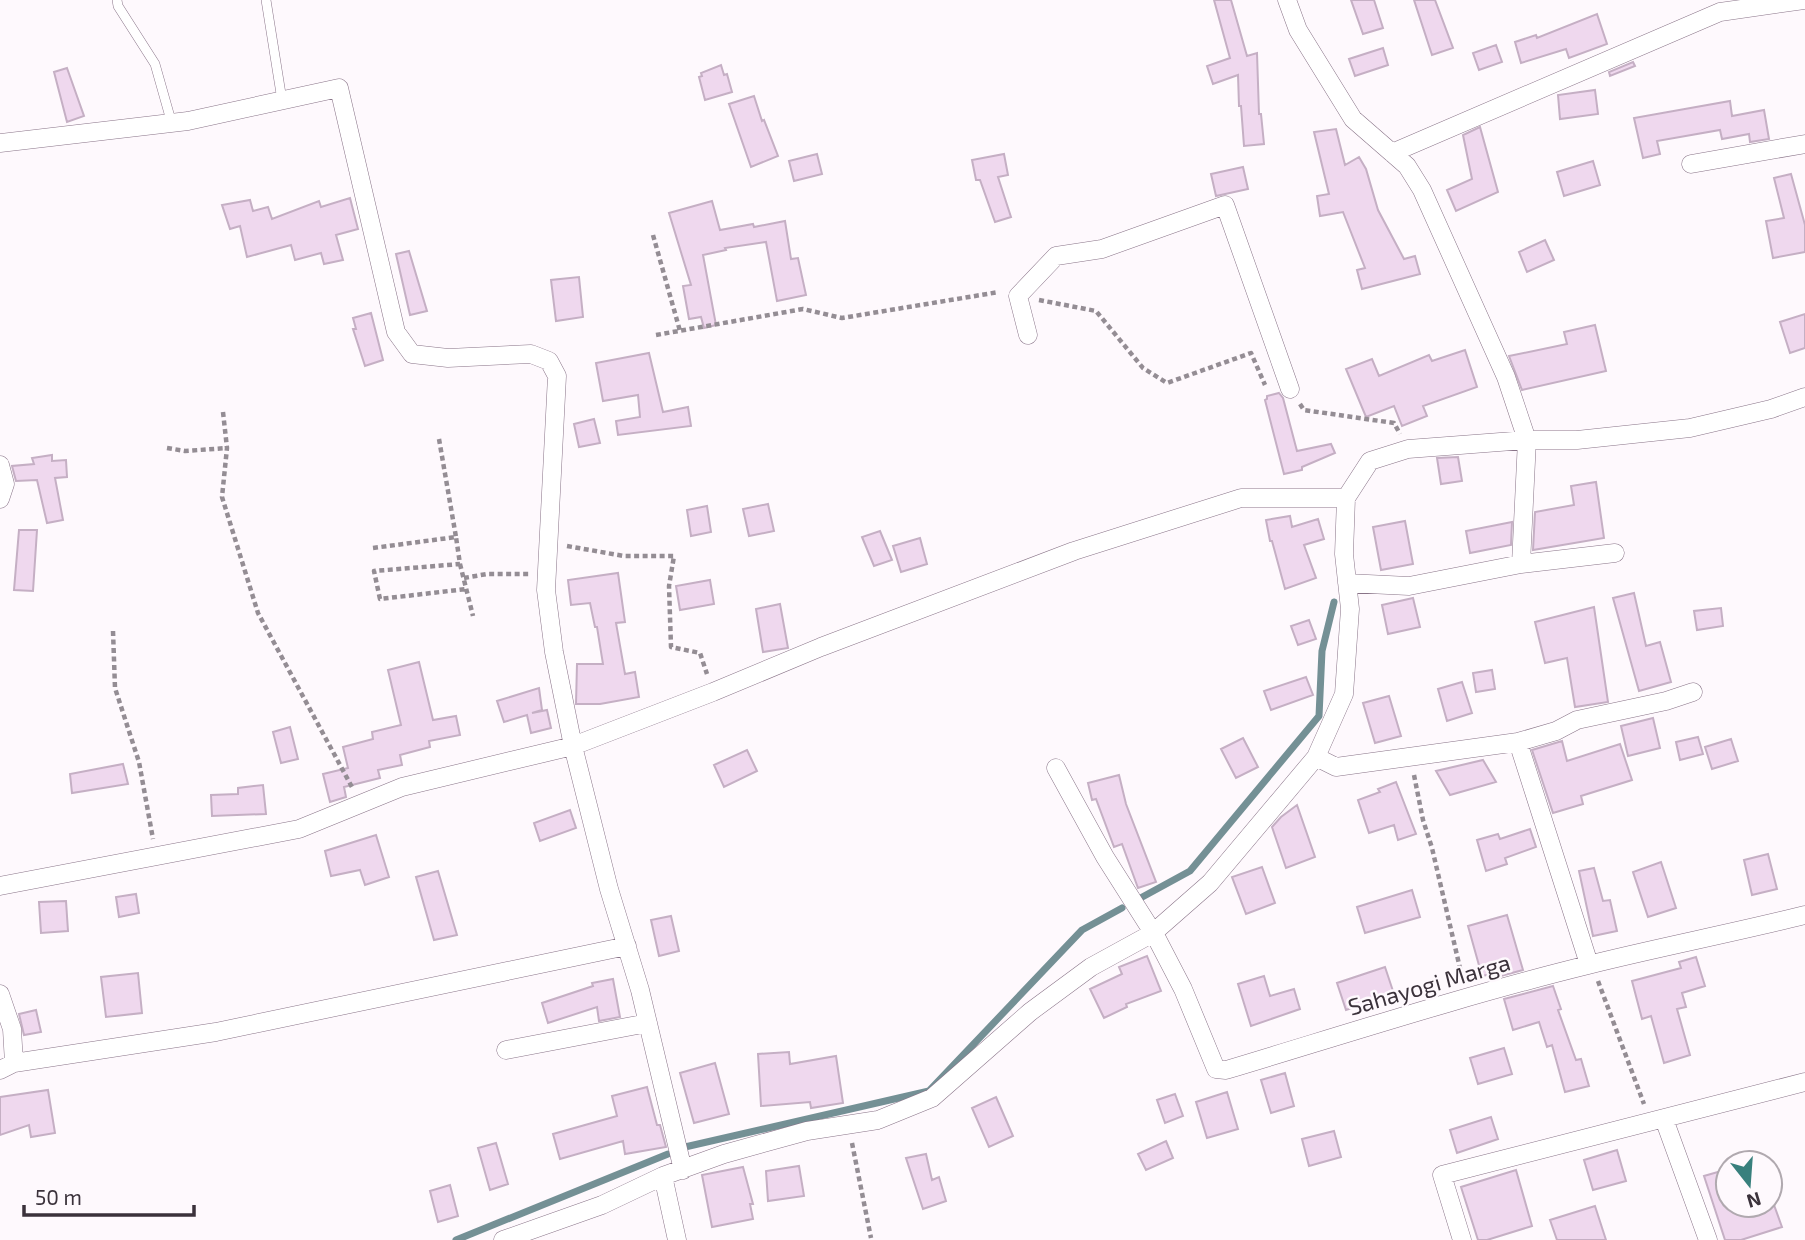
<svg xmlns="http://www.w3.org/2000/svg" width="1805" height="1240" viewBox="0 0 1805 1240" font-family="'Exo 2',sans-serif">
<rect width="100%" height="100%" fill="#fef9fd"/>
<g fill="none" stroke-linecap="round" stroke-linejoin="round">
<path stroke="#749095" stroke-width="7" d="M 1135,901 L 1190,871 L 1319,716 L 1322,651 L 1334,602
M 685,1147 L 929,1091 L 1082,930 L 1122,908
M 456,1240 L 668,1154"/>
</g>
<path fill="#efd8ee" stroke="#c5afc4" stroke-width="2" d="M 1214,0 L 1231,0 L 1247,56 L 1257,53 L 1259,114 L 1261,114 L 1264,144 L 1244,146 L 1241,106 L 1239,106 L 1238,75 L 1213,84 L 1207,66 L 1230,58 Z
M 1351,0 L 1374,0 L 1383,28 L 1363,34 Z
M 1414,0 L 1435,0 L 1453,48 L 1432,55 Z
M 1597,14 L 1607,44 L 1569,58 L 1566,49 L 1521,63 L 1515,42 L 1536,35 L 1537,38 Z
M 1496,45 L 1502,62 L 1479,70 L 1473,53 Z
M 1383,48 L 1388,65 L 1355,76 L 1349,59 Z
M 1633,62 L 1635,66 L 1610,76 L 1609,72 Z
M 721,65 L 724,75 L 727,74 L 732,92 L 705,100 L 699,77 L 702,76 L 701,73 Z
M 67,68 L 84,116 L 67,122 L 54,72 Z
M 1595,90 L 1598,114 L 1560,119 L 1558,95 Z
M 754,96 L 762,121 L 764,120 L 778,156 L 751,167 L 729,104 Z
M 1730,101 L 1732,116 L 1764,110 L 1769,139 L 1750,142 L 1749,134 L 1722,139 L 1720,130 L 1657,141 L 1660,154 L 1643,158 L 1634,118 Z
M 1480,127 L 1498,192 L 1456,211 L 1447,190 L 1472,179 L 1463,135 Z
M 1336,129 L 1345,165 L 1359,157 L 1366,169 L 1378,210 L 1404,259 L 1415,256 L 1420,274 L 1362,289 L 1357,270 L 1365,268 L 1343,212 L 1320,216 L 1317,196 L 1329,194 L 1314,132 Z
M 817,154 L 822,174 L 794,181 L 789,161 Z
M 1004,154 L 1008,175 L 998,177 L 1011,217 L 995,222 L 980,180 L 976,180 L 972,160 Z
M 1593,161 L 1600,185 L 1564,196 L 1557,172 Z
M 1243,167 L 1248,189 L 1216,196 L 1211,174 Z
M 1791,174 L 1805,225 L 1805,252 L 1773,258 L 1766,221 L 1784,218 L 1774,178 Z
M 350,198 L 358,229 L 336,235 L 343,260 L 324,264 L 321,253 L 295,260 L 291,245 L 247,257 L 240,226 L 230,229 L 222,205 L 250,200 L 253,211 L 268,207 L 272,219 L 319,201 L 321,207 Z
M 712,201 L 720,230 L 753,224 L 754,227 L 785,221 L 791,259 L 798,258 L 806,295 L 777,301 L 766,242 L 725,248 L 726,250 L 703,255 L 716,325 L 704,328 L 701,317 L 689,319 L 683,286 L 691,285 L 669,213 Z
M 1545,240 L 1554,260 L 1527,272 L 1519,252 Z
M 409,251 L 427,311 L 410,315 L 396,254 Z
M 579,277 L 583,317 L 556,321 L 551,280 Z
M 371,313 L 383,360 L 365,366 L 353,329 L 356,329 L 353,318 Z
M 1805,314 L 1805,348 L 1790,353 L 1780,322 Z
M 1595,325 L 1606,371 L 1522,390 L 1509,356 L 1567,344 L 1564,332 Z
M 1465,350 L 1477,387 L 1423,406 L 1427,416 L 1402,426 L 1394,406 L 1366,417 L 1346,369 L 1372,359 L 1379,376 L 1429,355 L 1432,361 Z
M 649,353 L 663,412 L 688,407 L 691,426 L 618,435 L 616,421 L 640,417 L 638,395 L 603,401 L 596,363 Z
M 1279,393 L 1283,398 L 1297,451 L 1331,444 L 1335,453 L 1302,467 L 1302,470 L 1284,474 L 1265,400 L 1267,399 L 1267,396 Z
M 594,419 L 600,443 L 579,447 L 574,424 Z
M 52,455 L 52,461 L 66,460 L 67,477 L 55,478 L 63,520 L 47,523 L 37,480 L 16,481 L 12,466 L 34,464 L 32,458 Z
M 1458,457 L 1462,481 L 1441,484 L 1437,458 Z
M 1596,482 L 1604,538 L 1533,550 L 1535,512 L 1574,505 L 1571,486 Z
M 768,504 L 774,531 L 749,536 L 743,509 Z
M 707,506 L 711,532 L 691,536 L 687,510 Z
M 1290,516 L 1292,527 L 1318,519 L 1324,539 L 1304,545 L 1316,578 L 1285,589 L 1272,541 L 1270,541 L 1266,520 Z
M 1405,521 L 1413,564 L 1381,570 L 1373,527 Z
M 1512,522 L 1511,545 L 1470,553 L 1466,531 Z
M 19,530 L 37,530 L 33,591 L 14,590 Z
M 880,531 L 892,560 L 874,566 L 862,537 Z
M 920,538 L 927,564 L 901,572 L 893,546 Z
M 618,573 L 625,622 L 616,623 L 625,674 L 635,672 L 639,697 L 600,704 L 576,704 L 577,664 L 603,664 L 597,627 L 595,627 L 590,603 L 571,605 L 568,580 Z
M 710,580 L 714,604 L 680,610 L 676,586 Z
M 1634,593 L 1646,646 L 1660,642 L 1671,682 L 1639,691 L 1613,598 Z
M 1413,598 L 1420,627 L 1388,634 L 1382,605 Z
M 780,604 L 788,648 L 763,652 L 756,609 Z
M 1594,607 L 1608,702 L 1575,707 L 1567,658 L 1545,663 L 1535,622 Z
M 1721,608 L 1723,626 L 1697,630 L 1694,611 Z
M 1309,620 L 1316,639 L 1298,645 L 1291,626 Z
M 419,662 L 433,720 L 456,716 L 460,735 L 429,741 L 430,747 L 400,755 L 402,765 L 378,770 L 380,778 L 344,787 L 346,797 L 330,802 L 323,774 L 348,768 L 343,747 L 373,739 L 372,732 L 401,725 L 388,670 Z
M 1492,670 L 1495,689 L 1476,692 L 1473,673 Z
M 1306,677 L 1313,695 L 1271,710 L 1264,691 Z
M 1462,682 L 1472,713 L 1447,721 L 1438,689 Z
M 539,688 L 542,710 L 532,713 L 547,710 L 551,728 L 531,733 L 527,715 L 504,722 L 497,701 Z
M 1389,696 L 1401,736 L 1375,743 L 1363,703 Z
M 1653,718 L 1660,748 L 1628,756 L 1621,726 Z
M 290,727 L 298,759 L 281,763 L 273,732 Z
M 1698,737 L 1703,754 L 1680,760 L 1676,742 Z
M 1243,738 L 1258,767 L 1236,778 L 1221,749 Z
M 1731,739 L 1738,761 L 1712,769 L 1705,747 Z
M 1562,741 L 1567,761 L 1620,744 L 1632,780 L 1581,796 L 1583,804 L 1553,813 L 1532,750 Z
M 747,750 L 757,771 L 724,787 L 714,765 Z
M 1483,760 L 1496,782 L 1450,795 L 1436,771 Z
M 123,764 L 128,784 L 72,793 L 70,774 Z
M 1119,775 L 1126,804 L 1156,882 L 1138,888 L 1122,844 L 1114,847 L 1096,799 L 1092,800 L 1088,783 Z
M 1396,782 L 1416,834 L 1398,840 L 1394,825 L 1369,833 L 1358,800 L 1380,792 L 1378,789 Z
M 263,785 L 266,814 L 212,816 L 211,795 L 238,794 L 238,788 Z
M 1297,805 L 1315,857 L 1286,868 L 1272,827 L 1281,817 Z
M 570,810 L 576,828 L 540,841 L 534,823 Z
M 1530,829 L 1536,847 L 1505,858 L 1507,864 L 1486,871 L 1477,840 L 1498,834 L 1500,839 Z
M 376,835 L 389,877 L 365,885 L 360,870 L 331,876 L 325,851 Z
M 1768,854 L 1777,889 L 1752,895 L 1744,860 Z
M 1661,862 L 1676,908 L 1648,917 L 1633,872 Z
M 1262,867 L 1275,903 L 1246,914 L 1232,877 Z
M 1594,868 L 1603,901 L 1610,900 L 1617,931 L 1593,936 L 1579,871 Z
M 438,871 L 457,935 L 434,940 L 416,877 Z
M 1412,890 L 1420,917 L 1365,933 L 1357,907 Z
M 136,894 L 139,913 L 119,917 L 116,897 Z
M 66,901 L 68,931 L 41,933 L 39,902 Z
M 1507,915 L 1523,970 L 1497,977 L 1496,973 L 1482,976 L 1468,926 Z
M 671,916 L 679,951 L 659,956 L 651,920 Z
M 1147,956 L 1161,991 L 1126,1004 L 1127,1007 L 1104,1018 L 1090,989 L 1122,974 L 1119,967 Z
M 1696,957 L 1705,986 L 1682,993 L 1686,1007 L 1677,1009 L 1690,1055 L 1664,1063 L 1651,1016 L 1642,1019 L 1632,981 L 1681,968 L 1679,962 Z
M 1385,967 L 1394,994 L 1346,1010 L 1337,983 Z
M 138,973 L 142,1013 L 106,1017 L 101,977 Z
M 1264,976 L 1270,996 L 1294,989 L 1300,1009 L 1251,1026 L 1238,984 Z
M 613,979 L 620,1017 L 599,1021 L 597,1007 L 548,1023 L 542,1003 L 593,986 L 592,983 Z
M 1553,986 L 1561,1009 L 1558,1010 L 1576,1060 L 1581,1059 L 1589,1086 L 1565,1092 L 1552,1045 L 1547,1047 L 1539,1022 L 1513,1030 L 1504,999 Z
M 36,1010 L 41,1032 L 24,1035 L 19,1014 Z
M 1504,1048 L 1512,1074 L 1478,1084 L 1470,1058 Z
M 789,1052 L 790,1064 L 836,1056 L 843,1103 L 811,1108 L 810,1102 L 761,1106 L 758,1054 Z
M 715,1063 L 729,1114 L 694,1123 L 680,1073 Z
M 1285,1073 L 1294,1106 L 1271,1113 L 1261,1080 Z
M 647,1087 L 657,1125 L 660,1125 L 666,1147 L 625,1154 L 623,1141 L 560,1159 L 553,1134 L 617,1116 L 612,1096 Z
M 48,1090 L 55,1133 L 31,1137 L 29,1125 L 0,1135 L 0,1097 Z
M 1227,1092 L 1238,1129 L 1207,1138 L 1196,1102 Z
M 1175,1094 L 1183,1116 L 1165,1123 L 1157,1100 Z
M 996,1097 L 1013,1136 L 989,1147 L 972,1108 Z
M 1491,1117 L 1498,1139 L 1457,1153 L 1450,1130 Z
M 1334,1131 L 1341,1157 L 1309,1166 L 1302,1139 Z
M 1166,1141 L 1173,1158 L 1146,1170 L 1138,1154 Z
M 496,1143 L 508,1184 L 490,1190 L 478,1148 Z
M 1617,1150 L 1626,1181 L 1593,1190 L 1584,1160 Z
M 926,1154 L 932,1180 L 939,1177 L 946,1201 L 923,1209 L 906,1158 Z
M 799,1166 L 804,1196 L 768,1201 L 766,1171 Z
M 743,1167 L 753,1204 L 750,1204 L 753,1219 L 712,1227 L 702,1175 Z
M 1728,1169 L 1728,1205 L 1774,1205 L 1782,1227 L 1741,1240 L 1725,1240 L 1704,1176 Z
M 1516,1170 L 1532,1226 L 1487,1240 L 1478,1240 L 1461,1187 Z
M 450,1185 L 458,1216 L 438,1222 L 430,1191 Z
M 1595,1206 L 1606,1240 L 1557,1240 L 1550,1220 Z"/>
<g fill="none" stroke-linecap="round" stroke-linejoin="round">
<g stroke="#897488" stroke-width="10">
<path id="service" d="M 117,0 L 118,6 L 155,64 L 172,124
M 266,0 L 282,100"/>
</g>
<g stroke="#897488" stroke-width="19">
<path id="minor" d="M 1287,0 L 1298,30 L 1353,119 L 1407,166 L 1422,190 L 1506,377 L 1527,440 L 1521,564
M 0,143 L 188,121 L 339,88 L 396,332 L 412,354 L 448,358 L 531,354 L 549,361 L 557,376 L 546,590 L 554,652 L 573,746 L 609,889 L 640,990 L 683,1170
M 1392,153 L 1720,12 L 1804,0
M 1691,164 L 1805,144
M 1028,335 L 1018,296 L 1056,256 L 1102,249 L 1225,205 L 1290,389
M 0,465 L 5,484 L 0,499
M 1347,583 L 1409,586 L 1521,564 L 1615,553
M 1518,742 L 1556,731 L 1577,720 L 1666,701 L 1693,692
M 1316,757 L 1336,767 L 1518,742 L 1589,964
M 1056,768 L 1105,857 L 1157,939 L 1183,989 L 1216,1069 L 1226,1070 C 1346,1034 1466,995 1588,965 C 1660,947 1733,933 1805,915
M 0,886 L 299,829 L 402,787 L 573,746 L 713,692 L 821,647 L 1074,551 L 1241,498 L 1346,498
M 0,994 L 12,1029 L 14,1063
M 506,1050 L 648,1023
M 0,1070 L 14,1063 L 216,1032 L 627,946
M 1664,1119 L 1708,1240
M 663,1176 L 677,1240
M 503,1240 L 602,1205 L 663,1176 L 724,1154 L 807,1131 L 878,1120 L 932,1098 L 1030,1012 L 1091,967 L 1153,933 L 1210,883 L 1316,757 L 1344,694 L 1350,609 L 1344,554 L 1346,498 L 1370,461 L 1408,449 L 1527,440 L 1577,440 L 1690,428 L 1771,409 L 1805,397
M 1462,1240 L 1442,1175 L 1805,1082"/>
</g>
<path stroke="#948d94" stroke-width="4.5" stroke-dasharray="5 3.5" stroke-linecap="butt" d="M 653,235 L 680,331
M 1039,300 L 1096,311 L 1143,368 L 1167,383 L 1251,353 L 1265,385
M 656,335 L 803,309 L 842,318 L 999,292
M 1300,404 L 1304,410 L 1394,423 L 1400,434
M 223,412 L 227,448 L 222,497 L 258,613 L 353,789
M 439,439 L 456,537
M 167,448 L 185,451 L 227,448
M 567,546 L 624,556 L 674,556 L 669,586 L 671,647 L 700,653 L 707,674
M 373,548 L 456,537 L 460,564 L 374,571 L 380,599 L 466,589
M 460,564 L 473,616
M 464,578 L 487,574 L 529,574
M 113,631 L 115,688 L 139,762 L 153,839
M 1414,775 L 1423,820 L 1432,848 L 1463,981
M 1598,981 L 1644,1104
M 852,1143 L 871,1238"/>
<use href="#service" stroke="#fff" stroke-width="9"/>
<use href="#minor" stroke="#fff" stroke-width="18"/>
</g>
<g text-anchor="middle" dominant-baseline="central" stroke-width="5" stroke-linejoin="round" paint-order="stroke">
<g font-size="23" fill="#3b323b" stroke="#fef9fd">
<text transform="translate(1429 984) rotate(-16)">Sahayogi Marga</text>
</g>
</g>
<g transform="translate(1749 1184) rotate(163)"><circle r="33" fill="#fef9fd" stroke="#b0a9af" stroke-width="2"/>
<path d="M0-5L12 26L0 18L-12 26Z" fill="#38807d"/>
<text y="-10" font-size="19" font-weight="bold" text-anchor="middle" fill="#3b323b">N</text>
</g>
<path d="M24 1205v10h170v-10" fill="none" stroke="#3b323b" stroke-width="3.5"/>
<text x="35" y="1205" font-size="21" fill="#3b323b" stroke="#fef9fd" stroke-width="5" paint-order="stroke">50 m</text>
</svg>
